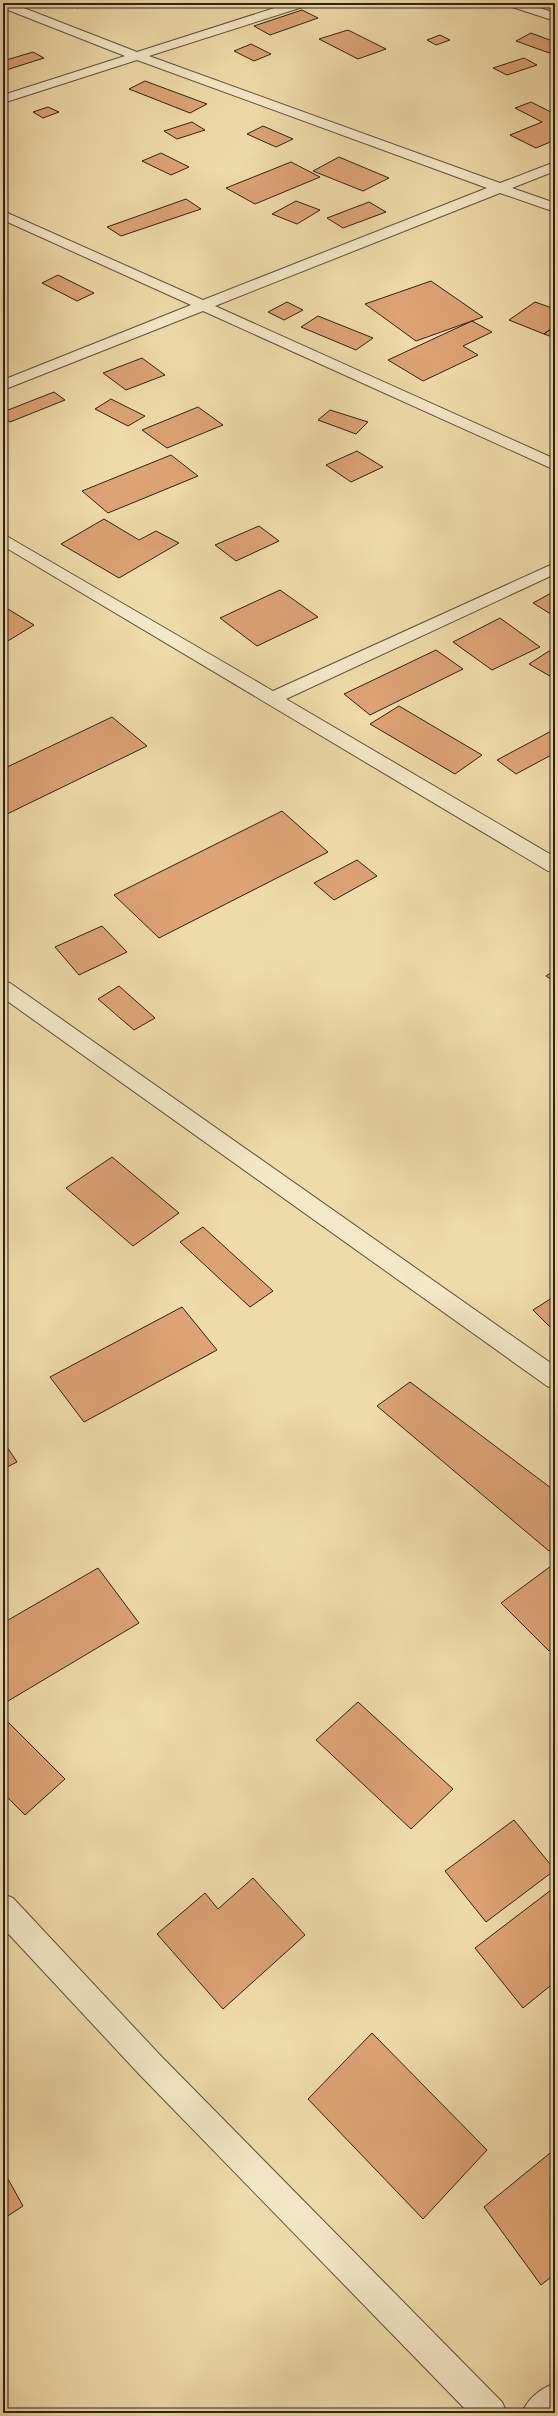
<svg xmlns="http://www.w3.org/2000/svg" width="558" height="2416" viewBox="0 0 558 2416" font-family="Vollkorn,serif">
<rect width="100%" height="100%" fill="#efdba9"/>
<filter id="stains"><feTurbulence type="fractalNoise" baseFrequency=".005" numOctaves="4"/><feColorMatrix values="0 0 0 0 .2 0 0 0 0 .09 0 0 0 0 .02 0 0 0 .5 -.17"/></filter>
<radialGradient id="worn" r=".72"><stop offset=".6" stop-color="#630" stop-opacity="0"/><stop offset="1" stop-color="#630" stop-opacity=".3"/></radialGradient>
<path fill="#dda375" stroke="#2d2216" d="M 69,3 L 94,3 L 77,8 Z
M 302,10 L 318,18 L 270,35 L 254,26 Z
M 348,30 L 386,49 L 358,59 L 319,39 Z
M 531,33 L 555,42 L 555,55 L 516,41 Z
M 440,35 L 450,40 L 436,45 L 427,40 Z
M 251,44 L 271,54 L 254,61 L 234,51 Z
M 33,52 L 44,58 L 3,71 L 3,61 Z
M 524,58 L 537,65 L 507,75 L 493,68 Z
M 145,81 L 207,104 L 190,113 L 129,89 Z
M 531,102 L 555,114 L 555,140 L 536,148 L 510,135 L 542,122 L 515,108 Z
M 48,107 L 59,112 L 43,118 L 33,112 Z
M 192,122 L 205,130 L 177,139 L 164,131 Z
M 263,126 L 293,139 L 276,147 L 247,134 Z
M 161,153 L 189,167 L 171,175 L 142,161 Z
M 339,157 L 389,178 L 363,191 L 313,171 Z
M 291,162 L 320,177 L 255,204 L 226,188 Z
M 186,199 L 201,209 L 121,236 L 107,227 Z
M 296,201 L 320,210 L 297,224 L 272,214 Z
M 369,202 L 386,212 L 343,228 L 327,218 Z
M 58,275 L 94,293 L 77,301 L 42,283 Z
M 431,281 L 483,317 L 416,341 L 365,304 Z
M 287,302 L 303,310 L 284,320 L 268,312 Z
M 535,302 L 555,309 L 555,326 L 544,334 L 509,320 Z
M 318,316 L 373,338 L 356,350 L 301,327 Z
M 472,321 L 492,332 L 463,346 L 478,355 L 423,381 L 388,360 Z
M 555,326 L 555,338 L 544,334 Z
M 142,358 L 165,375 L 126,390 L 103,373 Z
M 54,392 L 65,400 L 10,422 L 3,416 L 3,412 Z
M 111,399 L 145,416 L 128,426 L 95,409 Z
M 198,407 L 223,425 L 167,448 L 142,430 Z
M 330,410 L 368,422 L 356,434 L 318,420 Z
M 357,451 L 383,467 L 351,482 L 326,465 Z
M 171,455 L 198,476 L 108,513 L 82,491 Z
M 104,519 L 139,540 L 156,531 L 179,543 L 119,578 L 61,544 Z
M 259,526 L 279,541 L 236,561 L 215,545 Z
M 280,590 L 318,617 L 257,646 L 220,618 Z
M 555,591 L 555,616 L 554,616 L 533,603 Z
M 3,606 L 34,625 L 3,644 Z
M 500,618 L 540,647 L 492,670 L 453,642 Z
M 436,650 L 463,669 L 370,715 L 344,694 Z
M 549,651 L 555,655 L 555,679 L 529,664 Z
M 399,706 L 482,755 L 455,774 L 370,724 Z
M 112,717 L 147,746 L 3,816 L 3,769 Z
M 555,729 L 555,753 L 516,774 L 497,760 Z
M 282,811 L 328,852 L 159,938 L 114,895 Z
M 357,860 L 377,876 L 334,900 L 314,883 Z
M 102,926 L 127,952 L 79,975 L 55,947 Z
M 555,970 L 555,982 L 546,976 Z
M 119,986 L 155,1018 L 134,1030 L 98,999 Z
M 112,1157 L 179,1213 L 133,1246 L 66,1188 Z
M 203,1227 L 273,1291 L 250,1307 L 180,1242 Z
M 555,1296 L 555,1328 L 553,1330 L 533,1310 Z
M 182,1307 L 217,1350 L 84,1422 L 50,1377 Z
M 410,1382 L 555,1491 L 555,1544 L 549,1551 L 377,1406 Z
M 3,1441 L 17,1462 L 3,1469 Z
M 555,1563 L 555,1646 L 549,1651 L 501,1603 Z
M 98,1568 L 139,1623 L 3,1704 L 3,1623 Z
M 358,1702 L 453,1789 L 411,1829 L 316,1740 Z
M 6,1720 L 65,1779 L 25,1815 L 3,1793 L 3,1723 Z
M 514,1820 L 555,1870 L 486,1922 L 445,1871 Z
M 253,1878 L 305,1935 L 223,2009 L 157,1934 L 205,1893 L 218,1909 Z
M 555,1887 L 555,1982 L 523,2008 L 475,1948 Z
M 372,2033 L 487,2150 L 423,2219 L 308,2099 Z
M 555,2149 L 555,2274 L 541,2285 L 484,2207 Z
M 3,2170 L 23,2206 L 3,2219 Z"/>
<g fill="none" stroke-linecap="round" stroke-linejoin="round">
<g stroke="#5e503b" stroke-width="2">
<path id="street" d="M 3,3 L 11,3 L 137,52 L 290,3 L 308,3 L 306,6 L 149,56 L 500,183 L 555,162 L 555,171 L 512,188 L 555,203 L 555,212 L 500,193 L 215,306 L 555,459 L 555,470 L 203,311 L 3,390 L 3,380 L 191,305 L 3,220 L 3,211 L 203,300 L 487,188 L 137,60 L 3,103 L 3,95 L 125,56 L 3,8 Z
M 507,3 L 525,3 L 555,13 L 555,21 L 509,6 Z
M 3,534 L 273,691 L 555,563 L 555,574 L 286,699 L 555,857 L 555,872 L 548,871 L 3,546 Z
M 3,981 L 10,983 L 555,1366 L 555,1389 L 547,1386 L 3,998 Z
M 3,1894 L 13,1898 L 159,2054 L 502,2402 L 507,2413 L 469,2413 L 139,2074 L 3,1928 Z
M 555,2383 L 555,2413 L 522,2413 C 528,2398 540,2389 555,2383 Z"/>
</g>
<use href="#street" fill="#f5e8c7" fill-rule="evenodd"/>
</g>
<rect width="558" height="2416" fill="none" stroke="#efdba9" stroke-width="16"/>
<rect x="4" y="4" width="550" height="2408" fill="none" stroke="#2d2216" stroke-width="2"/>
<rect x="8" y="8" width="542" height="2400" fill="none" stroke="#2d2216"/>
<rect width="100%" height="100%" filter="url(#stains)"/>
<rect width="100%" height="100%" fill="url(#worn)"/>
</svg>
